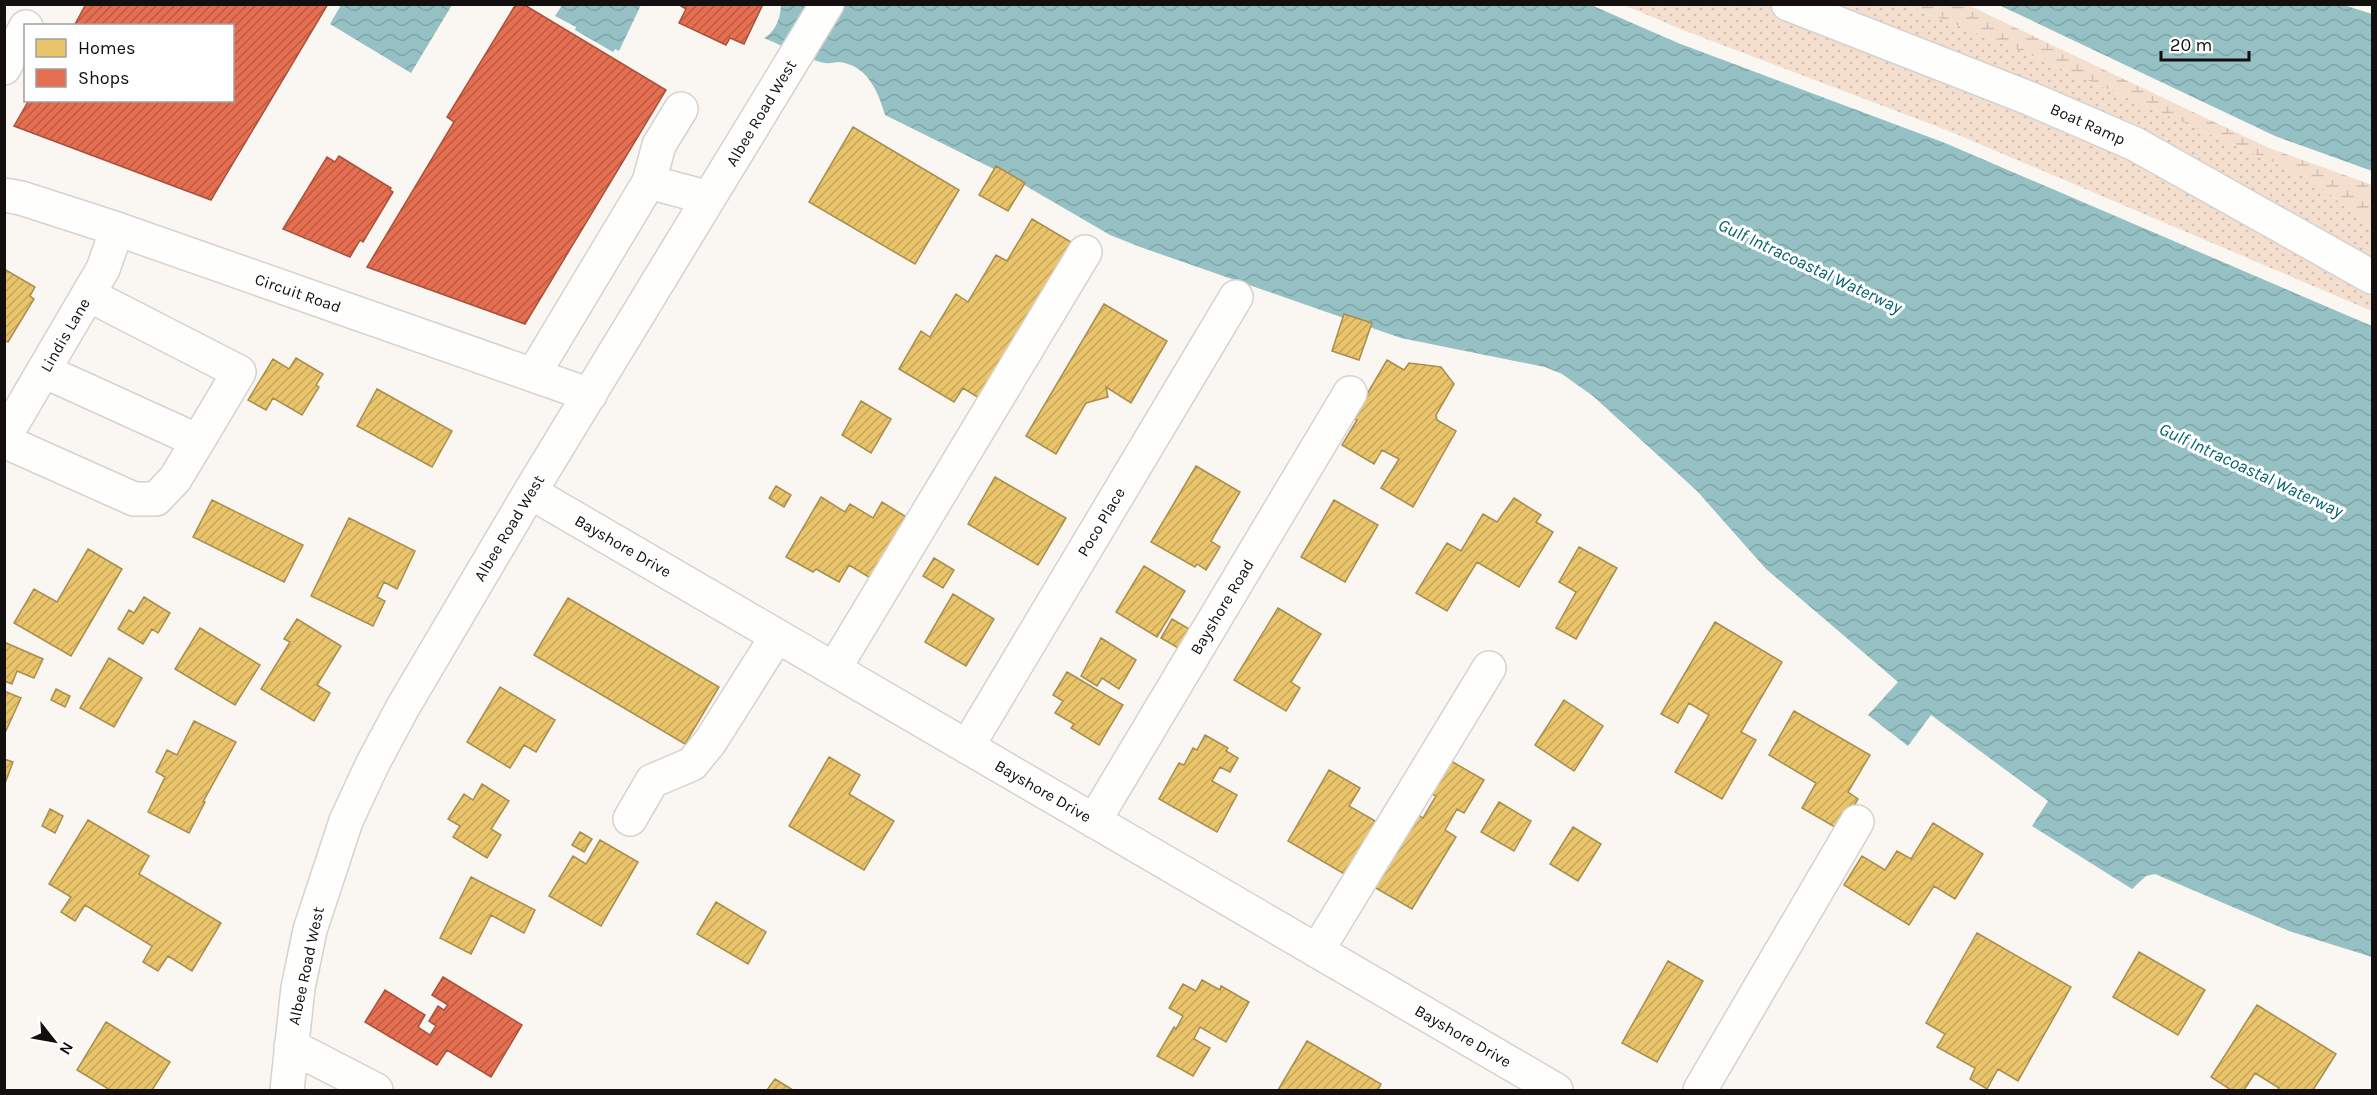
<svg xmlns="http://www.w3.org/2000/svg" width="2377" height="1095" viewBox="0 0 2377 1095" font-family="Karla,sans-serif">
<defs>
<pattern id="wetland-marsh" width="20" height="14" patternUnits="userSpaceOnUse" patternTransform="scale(1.5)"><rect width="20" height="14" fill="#f4dfcf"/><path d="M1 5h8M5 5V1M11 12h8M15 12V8" fill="none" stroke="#d0beb1"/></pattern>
<pattern id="park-dots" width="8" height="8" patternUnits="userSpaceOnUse" patternTransform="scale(1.5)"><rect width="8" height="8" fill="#f4dfcf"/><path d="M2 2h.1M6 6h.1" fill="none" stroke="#d0beb1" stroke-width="1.8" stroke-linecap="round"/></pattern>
<pattern id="water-waves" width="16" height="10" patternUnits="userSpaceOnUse" patternTransform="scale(1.5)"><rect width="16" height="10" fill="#95c1c5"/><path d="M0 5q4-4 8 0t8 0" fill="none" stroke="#7fa5a8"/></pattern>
<pattern id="homes-hatch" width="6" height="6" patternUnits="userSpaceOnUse" patternTransform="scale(1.5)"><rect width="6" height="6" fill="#e9c46a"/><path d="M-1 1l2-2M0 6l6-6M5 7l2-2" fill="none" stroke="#c7a75b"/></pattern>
<pattern id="shops-hatch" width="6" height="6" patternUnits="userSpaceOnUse" patternTransform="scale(1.5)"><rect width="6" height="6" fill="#e76f51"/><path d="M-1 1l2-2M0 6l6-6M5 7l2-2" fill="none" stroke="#ba5a42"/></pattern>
</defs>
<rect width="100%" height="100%" fill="#faf6f2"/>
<path fill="url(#wetland-marsh)" d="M 1905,5 L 1968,5 L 2269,148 L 2372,185 L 2372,230 L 2313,180 L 2007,45 Z"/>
<path fill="url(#park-dots)" d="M 1624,5 L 1905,5 L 2007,45 L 2313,180 L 2372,230 L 2372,311 L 1949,131 L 1683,30 Z"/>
<path fill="url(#water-waves)" d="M 781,4 L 1591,5 L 1678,43 L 1945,143 L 2372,326 L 2372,957 L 2289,931 L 2155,874 L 2146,876 L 2132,889 L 2032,826 L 2048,801 L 1931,715 L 1908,746 L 1868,715 L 1898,682 L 1766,569 L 1697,491 L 1593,396 L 1562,374 L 1545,367 L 1401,338 L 1143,248 L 1110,235 L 1014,179 L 885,115 C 878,91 867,65 839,62 C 834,62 829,64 825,63 C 811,61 779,44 764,38 C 776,32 781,16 781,4 Z
M 341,5 L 341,4 L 452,5 L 411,73 L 330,24 Z
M 562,5 L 562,4 L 641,5 L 619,51 L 615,49 L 613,52 L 575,30 L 576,27 L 555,16 Z
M 2344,5 L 2372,14 L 2372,171 L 2275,136 L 1999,5 Z"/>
<path fill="url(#homes-hatch)" stroke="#a88e4e" stroke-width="1.5" d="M 853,127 L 959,190 L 915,264 L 809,202 Z
M 996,166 L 1025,183 L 1008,211 L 979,195 Z
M 1032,219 L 1076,245 L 979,398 L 963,388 L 954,402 L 899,369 L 921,331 L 930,337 L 956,294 L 968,302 L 996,255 L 1007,261 Z
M 4,269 L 35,287 L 30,296 L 34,299 L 8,342 L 4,340 Z
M 1104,304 L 1167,341 L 1131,403 L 1106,387 L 1108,397 L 1086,403 L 1056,454 L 1026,436 Z
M 1344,314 L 1372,323 L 1359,360 L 1332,351 Z
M 296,358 L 323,374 L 316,385 L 319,387 L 302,415 L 273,398 L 266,410 L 248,400 L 273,359 L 289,369 Z
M 1387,360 L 1404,370 L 1409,363 L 1441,367 L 1454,384 L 1436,415 L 1437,420 L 1456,431 L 1413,507 L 1381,488 L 1399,459 L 1382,450 L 1374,464 L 1342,445 L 1357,420 L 1353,418 Z
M 377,389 L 452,431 L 432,467 L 357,426 Z
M 861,401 L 891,419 L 871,453 L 842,435 Z
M 1196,466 L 1240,492 L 1211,541 L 1220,547 L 1206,570 L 1197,564 L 1195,567 L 1151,542 Z
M 995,477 L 1066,518 L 1038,565 L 968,524 Z
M 776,486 L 791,495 L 784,507 L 769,498 Z
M 821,497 L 845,512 L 850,504 L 873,518 L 882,502 L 908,518 L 872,579 L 849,565 L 839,582 L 816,569 L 813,572 L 786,557 Z
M 1514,498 L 1541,515 L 1536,522 L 1553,532 L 1519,587 L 1477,562 L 1447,611 L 1416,593 L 1447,543 L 1461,551 L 1483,514 L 1497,522 Z
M 212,500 L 303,545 L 284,582 L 193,537 Z
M 1334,500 L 1378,525 L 1345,582 L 1301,557 Z
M 349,518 L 415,551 L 397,589 L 384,582 L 377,597 L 385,601 L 373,626 L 311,596 Z
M 1579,547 L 1617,568 L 1576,639 L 1556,628 L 1576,592 L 1559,582 Z
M 88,549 L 122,569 L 71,656 L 14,623 L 34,589 L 57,602 Z
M 934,558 L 954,570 L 943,588 L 923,576 Z
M 1144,566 L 1185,591 L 1157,637 L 1116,612 Z
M 953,594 L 994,619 L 966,666 L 925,642 Z
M 144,597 L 170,613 L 158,633 L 152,629 L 143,644 L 118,629 L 129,610 L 134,613 Z
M 568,598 L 719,687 L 685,744 L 534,655 Z
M 1278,608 L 1321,634 L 1291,682 L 1300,688 L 1286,711 L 1234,680 Z
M 297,619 L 341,646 L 317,685 L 330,693 L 314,721 L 261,689 L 290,642 L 284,639 Z
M 1172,619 L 1191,630 L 1180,649 L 1161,638 Z
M 1715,622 L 1782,662 L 1741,732 L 1756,740 L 1722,799 L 1675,772 L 1709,715 L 1689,703 L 1678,723 L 1661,714 Z
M 200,628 L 260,665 L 235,705 L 175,669 Z
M 1101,638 L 1136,660 L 1119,689 L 1102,678 L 1097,686 L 1081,676 Z
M 4,642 L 43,659 L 34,678 L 17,671 L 12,684 L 4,681 Z
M 109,658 L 142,678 L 114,727 L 80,708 Z
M 1067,672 L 1123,705 L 1099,745 L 1071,728 L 1074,724 L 1055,713 L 1063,701 L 1053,695 Z
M 500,687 L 555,720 L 536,752 L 524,745 L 510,768 L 467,742 Z
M 56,689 L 70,696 L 65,707 L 51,700 Z
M 4,691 L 21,698 L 4,735 Z
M 1564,700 L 1603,726 L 1574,771 L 1535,745 Z
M 1794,711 L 1870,755 L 1848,792 L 1858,799 L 1840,830 L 1802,808 L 1816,783 L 1769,755 Z
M 194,721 L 236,742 L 203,802 L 205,802 L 189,833 L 148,812 L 165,777 L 156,772 L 167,750 L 177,755 Z
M 1205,735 L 1228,748 L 1226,751 L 1238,758 L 1230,772 L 1220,767 L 1212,781 L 1237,795 L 1217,832 L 1159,799 L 1179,763 L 1184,765 L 1193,748 L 1197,750 Z
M 829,757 L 860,775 L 849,794 L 894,821 L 864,870 L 789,826 Z
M 4,759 L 13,762 L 4,786 Z
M 1451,761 L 1484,780 L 1464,813 L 1457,809 L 1445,830 L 1456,837 L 1412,909 L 1374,887 L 1417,814 L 1423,818 L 1436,796 L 1432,794 Z
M 1329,770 L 1360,788 L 1349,806 L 1377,822 L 1346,875 L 1288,841 Z
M 482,784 L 509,801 L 491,829 L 501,835 L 487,858 L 453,837 L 460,826 L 448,819 L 464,794 L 473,800 Z
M 1499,802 L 1531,821 L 1514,851 L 1481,832 Z
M 50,809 L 63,816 L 55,833 L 42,826 Z
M 88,820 L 149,856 L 139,874 L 221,923 L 192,971 L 168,956 L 158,971 L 143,962 L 152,946 L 85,905 L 75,921 L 61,912 L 71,897 L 49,884 Z
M 1933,823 L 1983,854 L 1955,899 L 1934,886 L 1909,925 L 1844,885 L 1862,856 L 1885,870 L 1897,851 L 1911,859 Z
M 1573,827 L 1601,844 L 1578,881 L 1550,864 Z
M 580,832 L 592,839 L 584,852 L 572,845 Z
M 600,840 L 638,862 L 601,926 L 549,896 L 573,856 L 586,864 Z
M 471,877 L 535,910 L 524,933 L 491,915 L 471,954 L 440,938 Z
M 716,902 L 766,932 L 748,964 L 697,934 Z
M 1977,933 L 2071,987 L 2018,1081 L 1998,1069 L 1987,1089 L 1970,1079 L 1975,1068 L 1937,1047 L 1945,1034 L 1926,1023 Z
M 2139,952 L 2205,990 L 2178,1035 L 2113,997 Z
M 1668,961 L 1703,981 L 1657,1062 L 1622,1043 Z
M 1202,980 L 1220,990 L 1221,986 L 1249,1002 L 1226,1042 L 1200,1027 L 1194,1039 L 1210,1048 L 1193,1076 L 1157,1056 L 1174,1027 L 1176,1029 L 1183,1016 L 1169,1008 L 1183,984 L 1196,991 Z
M 2257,1005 L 2336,1054 L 2313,1090 L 2277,1090 L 2279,1088 L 2255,1073 L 2244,1090 L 2231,1090 L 2211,1077 Z
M 106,1022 L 170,1062 L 152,1090 L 110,1090 L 77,1070 Z
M 1307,1041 L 1381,1084 L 1378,1090 L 1278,1090 Z
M 775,1079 L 793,1090 L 767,1090 Z"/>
<path fill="url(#shops-hatch)" stroke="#a7523d" stroke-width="1.5" d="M 86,4 L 328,4 L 211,200 L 14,126 L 29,100 L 232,100 L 232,26 L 74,26 Z
M 516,4 L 523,4 L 666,90 L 525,324 L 367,267 L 454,122 L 447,117 Z
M 678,4 L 763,4 L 744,44 L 730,38 L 726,45 L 679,23 L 686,9 Z
M 339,156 L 391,188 L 390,190 L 393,192 L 363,242 L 360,240 L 350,257 L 283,229 L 327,157 L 335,162 Z
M 443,977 L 522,1025 L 491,1077 L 447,1050 L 437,1065 L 365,1022 L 385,990 L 425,1015 L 418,1027 L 430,1035 L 436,1026 L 429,1021 L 438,1006 L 444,1010 L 448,1005 L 432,995 Z"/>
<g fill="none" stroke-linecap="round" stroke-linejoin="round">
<g stroke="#d6d2cf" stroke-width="36">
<path id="minor" d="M 1788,4 L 2031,99 L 2135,144 L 2372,277
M 4,68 L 26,27
M 649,182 L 709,198
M 4,195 L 21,198 L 117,229 L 590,395
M 44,371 L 198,441 L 239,372 L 89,295
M 533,375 L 649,182 L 659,145 L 681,109
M 4,438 L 103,269 L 117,229
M 4,441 L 134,499 L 156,499 L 175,479 L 198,441
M 530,492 L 1556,1090
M 834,669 L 1085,252
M 967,747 L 1236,297
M 630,819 L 652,781 L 692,764 L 710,742 L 777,636
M 1094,821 L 1350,393
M 1317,951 L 1489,668
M 291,1046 L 376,1090
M 287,1090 L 298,988 L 310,930 L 346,821 L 372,765 L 403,707 L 530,492 L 827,4
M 1700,1090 L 1857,822"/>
</g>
<use href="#minor" stroke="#fefefd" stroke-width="33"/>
</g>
<g text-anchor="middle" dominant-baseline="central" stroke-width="6" stroke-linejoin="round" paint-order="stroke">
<g font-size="16" fill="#120f0e" stroke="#fff">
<text transform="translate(761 113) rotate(-59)">Albee Road West</text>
<text transform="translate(2088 124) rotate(24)">Boat Ramp</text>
<text transform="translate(298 293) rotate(19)">Circuit Road</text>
<text transform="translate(65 335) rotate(-60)">Lindis Lane</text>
<text transform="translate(1101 522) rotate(-59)">Poco Place</text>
<text transform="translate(509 528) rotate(-59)">Albee Road West</text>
<text transform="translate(623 546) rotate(30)">Bayshore Drive</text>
<text transform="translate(1222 607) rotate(-59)">Bayshore Road</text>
<text transform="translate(1043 791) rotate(30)">Bayshore Drive</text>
<text transform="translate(306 966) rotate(-78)">Albee Road West</text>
<text transform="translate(1463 1036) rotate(30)">Bayshore Drive</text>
</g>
<g font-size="18" font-style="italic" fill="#00626b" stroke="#fff">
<text transform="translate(1810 266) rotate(25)">Gulf Intracoastal Waterway</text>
<text transform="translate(2251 470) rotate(25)">Gulf Intracoastal Waterway</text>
</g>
</g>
<rect width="2377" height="1095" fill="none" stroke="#120f0e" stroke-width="12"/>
<rect x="24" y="24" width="210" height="78" fill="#ffffff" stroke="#a09f9f" stroke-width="1.5"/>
<rect x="36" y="39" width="30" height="18" fill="#e9c46a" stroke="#a09f9f" stroke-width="1.5"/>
<text x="78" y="54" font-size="18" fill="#120f0e">Homes</text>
<rect x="36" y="69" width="30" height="18" fill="#e76f51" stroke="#a09f9f" stroke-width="1.5"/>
<text x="78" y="84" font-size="18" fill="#120f0e">Shops</text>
<g transform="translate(54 1041) rotate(121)" stroke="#ffffff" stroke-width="4.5" paint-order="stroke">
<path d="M0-4.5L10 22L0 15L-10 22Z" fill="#120f0e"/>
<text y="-9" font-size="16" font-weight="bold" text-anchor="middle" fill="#120f0e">N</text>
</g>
<path d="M2161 51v9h88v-9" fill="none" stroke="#120f0e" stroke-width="3"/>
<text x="2170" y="51" font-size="18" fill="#120f0e" stroke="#ffffff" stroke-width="4.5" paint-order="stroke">20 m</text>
</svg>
